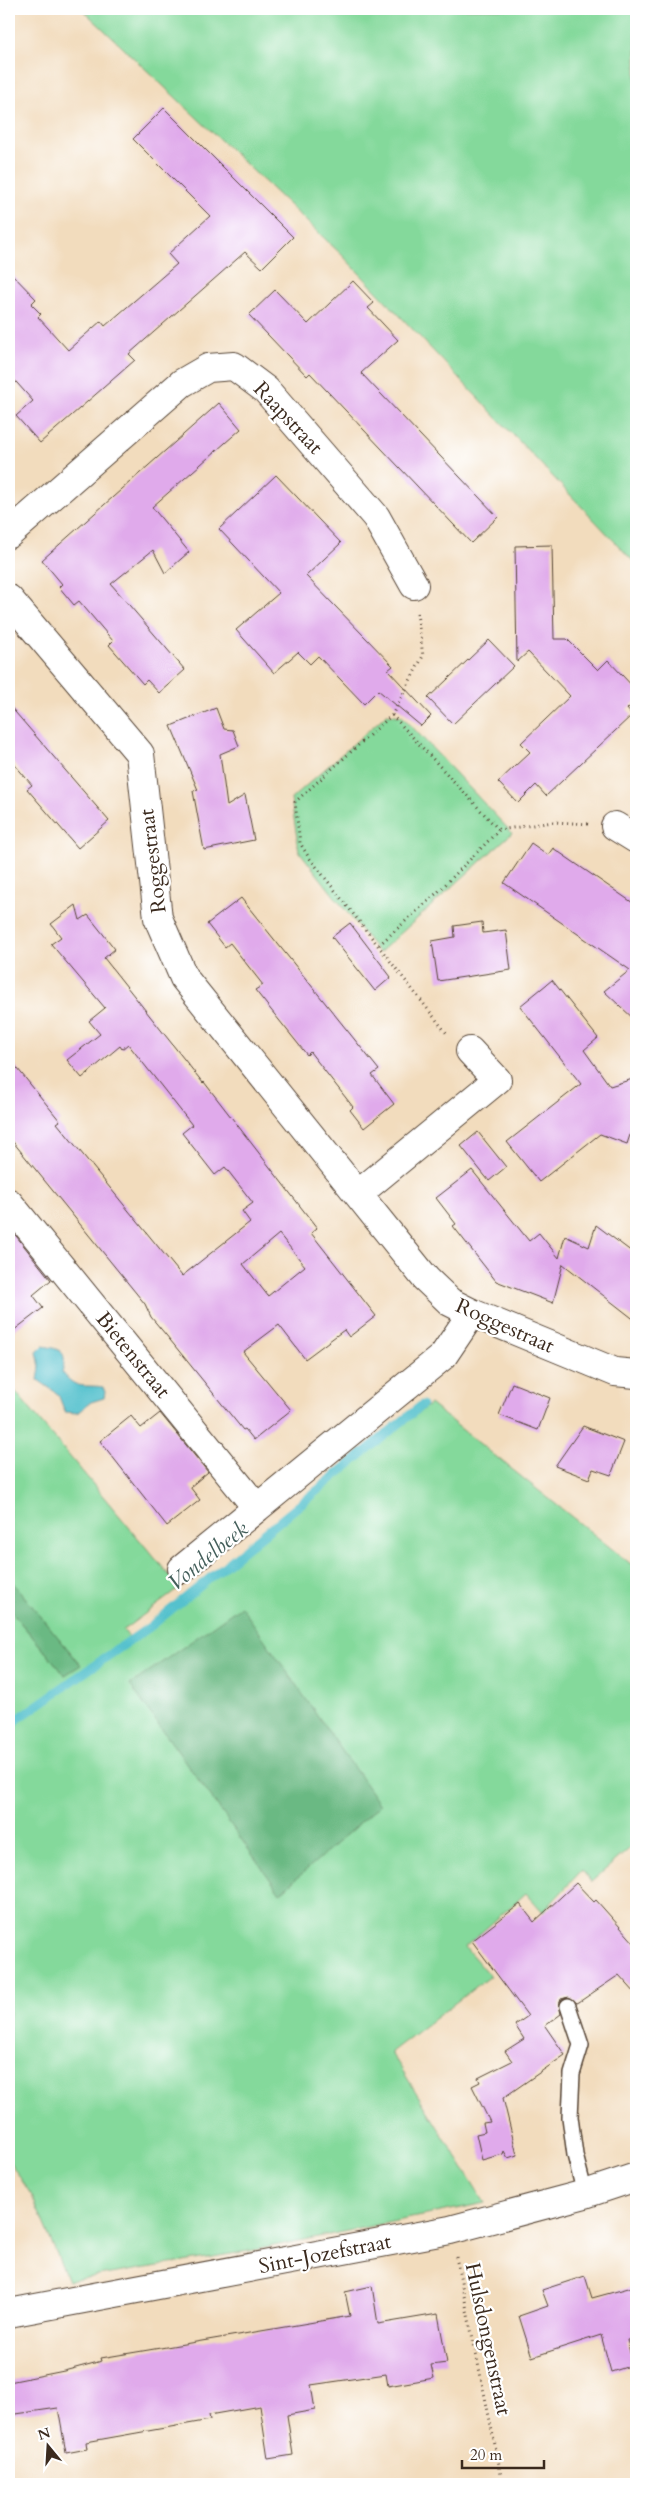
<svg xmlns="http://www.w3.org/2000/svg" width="645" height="2493" viewBox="0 0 645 2493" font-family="Cardo,serif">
<rect width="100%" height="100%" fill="#fff"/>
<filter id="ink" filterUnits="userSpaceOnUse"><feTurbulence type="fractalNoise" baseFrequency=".02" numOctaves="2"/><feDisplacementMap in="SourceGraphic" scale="10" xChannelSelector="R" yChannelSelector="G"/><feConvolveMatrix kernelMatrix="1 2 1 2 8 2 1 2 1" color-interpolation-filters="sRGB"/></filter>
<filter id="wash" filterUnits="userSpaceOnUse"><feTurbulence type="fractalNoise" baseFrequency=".0096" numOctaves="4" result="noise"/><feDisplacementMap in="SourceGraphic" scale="20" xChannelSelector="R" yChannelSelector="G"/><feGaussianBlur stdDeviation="1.12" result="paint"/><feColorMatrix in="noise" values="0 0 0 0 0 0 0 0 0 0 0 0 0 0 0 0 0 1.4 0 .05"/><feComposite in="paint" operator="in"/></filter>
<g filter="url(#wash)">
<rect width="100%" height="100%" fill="#f2dcbd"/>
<path fill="#84d99b" stroke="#60825c" d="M 82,9 L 636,9 L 636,564 L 342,255 Z
M 387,714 L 402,716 L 512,833 L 379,953 L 299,851 L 291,799 Z
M 9,1384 L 180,1588 L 123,1630 L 131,1639 L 430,1404 L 636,1568 L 636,1843 L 591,1882 L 582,1870 L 543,1912 L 526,1893 L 465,1947 L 490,1976 L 391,2052 L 485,2203 L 249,2251 L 68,2281 L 32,2196 L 9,2161 L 9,1609 L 65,1675 L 80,1664 L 9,1578 Z"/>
<path fill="#6bb983" stroke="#537250" d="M 9,1578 L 81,1665 L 65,1675 L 9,1609 Z
M 241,1606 L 380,1805 L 280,1893 L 130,1685 Z"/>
<path fill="#54c1cd" stroke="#487676" d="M 43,1346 C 62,1349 68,1352 62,1372 C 77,1391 83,1384 103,1387 L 105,1392 L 104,1398 L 91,1402 L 77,1413 L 65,1412 L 58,1394 L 38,1380 L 40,1367 L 37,1352 Z"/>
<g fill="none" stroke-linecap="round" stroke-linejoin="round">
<path stroke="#54c1cd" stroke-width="9" d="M 9,1725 L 151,1626 L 422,1405"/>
</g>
<g id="blocks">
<path fill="#e0aaeb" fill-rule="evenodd" d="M 164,108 L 293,237 L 262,268 L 245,252 L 129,354 L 135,360 L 40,443 L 16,416 L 33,401 L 9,374 L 9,271 L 36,299 L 31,304 L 41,314 L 38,317 L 68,350 L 101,321 L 105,326 L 177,264 L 168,254 L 210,216 L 133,139 Z
M 353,281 L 374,303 L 368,308 L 398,340 L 361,373 L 498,517 L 471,543 L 310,373 L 307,376 L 249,315 L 275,290 L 308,324 Z
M 219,403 L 241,429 L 152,507 L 189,552 L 165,573 L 153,550 L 111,584 L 185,670 L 159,693 L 147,680 L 143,684 L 109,645 L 113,641 L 79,601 L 74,605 L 59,587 L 62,584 L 42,560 Z
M 276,475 L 341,543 L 306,576 L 393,666 L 388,670 L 431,716 L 421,726 L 378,690 L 364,704 L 318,656 L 310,664 L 298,652 L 274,673 L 236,630 L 279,593 L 219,529 Z
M 552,545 L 554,639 L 567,639 L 598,670 L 608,660 L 636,690 L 636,701 L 627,709 L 632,715 L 546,796 L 536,785 L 518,803 L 498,782 L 530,752 L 521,743 L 570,696 L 528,652 L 517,662 L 515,546 Z
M 489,640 L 514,666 L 453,724 L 428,698 Z
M 9,705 L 109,821 L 78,848 L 27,789 L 32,785 L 9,758 Z
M 216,708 L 224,729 L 233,730 L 239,746 L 220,754 L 227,806 L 245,795 L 254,840 L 204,850 L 193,791 L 198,790 L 171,726 Z
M 531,843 L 548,855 L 553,848 L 636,905 L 636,1021 L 604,991 L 630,970 L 504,883 Z
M 241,898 L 379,1070 L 372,1075 L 394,1104 L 364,1128 L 350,1110 L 353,1107 L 310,1052 L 307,1055 L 255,990 L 263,985 L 230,943 L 225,947 L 207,924 Z
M 76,905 L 80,920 L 88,915 L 115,949 L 104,958 L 203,1083 L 204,1082 L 317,1228 L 311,1233 L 376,1316 L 349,1337 L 344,1330 L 305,1359 L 279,1325 L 243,1352 L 291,1410 L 254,1440 L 245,1429 L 243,1430 L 166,1335 L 151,1317 L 145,1304 L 9,1137 L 9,1058 L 60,1121 L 57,1123 L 182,1276 L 250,1222 L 242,1211 L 253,1203 L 225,1167 L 215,1175 L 182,1133 L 192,1125 L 128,1044 L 122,1049 L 120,1046 L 82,1078 L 67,1060 L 100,1034 L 89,1021 L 105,1008 L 51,944 L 61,937 L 51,924 ZM 279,1234 L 305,1266 L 268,1296 L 243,1264 Z
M 482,922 L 483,933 L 506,930 L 511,970 L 438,981 L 432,941 L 455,937 L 454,926 Z
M 350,923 L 391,977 L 375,991 L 332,937 Z
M 552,980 L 598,1038 L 584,1050 L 610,1086 L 636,1078 L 636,1117 L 627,1144 L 600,1134 L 539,1182 L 507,1142 L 581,1084 L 520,1006 Z
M 478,1132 L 506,1167 L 489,1181 L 461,1146 Z
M 472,1170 L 529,1241 L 539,1233 L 559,1258 L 565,1236 L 589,1247 L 596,1225 L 636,1255 L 636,1321 L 563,1264 L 553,1303 L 496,1281 L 453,1226 L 456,1224 L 436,1198 Z
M 9,1227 L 51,1280 L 33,1295 L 43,1308 L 9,1334 Z
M 512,1383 L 550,1398 L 538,1430 L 499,1415 Z
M 160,1413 L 208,1472 L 190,1487 L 200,1500 L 167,1526 L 100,1441 L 131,1416 L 141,1428 Z
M 583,1426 L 624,1442 L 611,1475 L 593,1469 L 589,1479 L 555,1466 Z
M 576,1883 L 594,1902 L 596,1900 L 636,1945 L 636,1994 L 619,1975 L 579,2002 L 577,2003 L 569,1997 L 561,1999 L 559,2005 L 561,2014 L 545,2026 L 565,2055 L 503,2098 L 517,2155 L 508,2158 L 504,2151 L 503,2154 L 482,2160 L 476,2134 L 485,2132 L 483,2123 L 490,2122 L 472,2086 L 480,2082 L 478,2078 L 512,2061 L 505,2051 L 524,2039 L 515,2025 L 528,2016 L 472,1941 L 520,1904 L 534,1922 Z
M 585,2276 L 592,2298 L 636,2286 L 636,2339 L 627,2340 L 633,2365 L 611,2372 L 601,2335 L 532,2357 L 519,2316 L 548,2306 L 542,2290 Z
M 372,2286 L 378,2324 L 438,2314 L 447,2363 L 431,2365 L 434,2378 L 388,2386 L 386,2374 L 311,2385 L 315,2410 L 287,2415 L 293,2455 L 268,2459 L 260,2406 L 209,2415 L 210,2420 L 86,2442 L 87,2449 L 66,2453 L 58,2408 L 9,2415 L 9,2382 L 64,2371 L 102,2361 L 101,2358 L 350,2316 L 345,2292 Z"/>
</g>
</g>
<g filter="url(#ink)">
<use href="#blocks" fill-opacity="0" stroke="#564536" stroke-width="1"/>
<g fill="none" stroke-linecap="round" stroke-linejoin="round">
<g stroke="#564536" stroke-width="18">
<path id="lane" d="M 568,2006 L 581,2045 L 572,2074 L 570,2117 L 575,2155 L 585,2194"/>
</g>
<g stroke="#564536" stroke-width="30">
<path id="street" d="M 9,534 L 182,383 L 208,368 L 234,366 L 266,390 L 376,517 L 414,585
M 9,599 L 140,754 L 158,918 L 184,978 L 426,1279 L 450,1302 L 472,1313 L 615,1372 L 636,1374
M 615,826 L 636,839
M 358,1194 L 497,1080 L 470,1051
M 9,1203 L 257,1508 L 443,1356 L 472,1313
M 182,1569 L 257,1508"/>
</g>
<g stroke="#564536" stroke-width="30">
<path id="secondary" d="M 9,2313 L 450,2230 L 585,2194 L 636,2177"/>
</g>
<path stroke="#564536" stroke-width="3" stroke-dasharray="1 4" stroke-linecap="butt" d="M 417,613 L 423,656 L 392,715 L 295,802 L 300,843 L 308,856 L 448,1035
M 392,715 L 499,830
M 379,945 L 438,892 L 499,830 L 553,822 L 590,824
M 456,2257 L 503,2484"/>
<use href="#lane" stroke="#fff" stroke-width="15"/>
<use href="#street" stroke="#fff" stroke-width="28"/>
<use href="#secondary" stroke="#fff" stroke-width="28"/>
</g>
</g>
<g text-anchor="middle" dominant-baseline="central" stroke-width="4.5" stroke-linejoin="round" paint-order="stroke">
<g font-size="21" fill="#3b2a1e" stroke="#fff">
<text transform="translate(288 418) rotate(47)">Raapstraat</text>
<text transform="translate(153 861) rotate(-97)">Roggestraat</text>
<text transform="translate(505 1326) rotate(24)">Roggestraat</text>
<text transform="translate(133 1355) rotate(51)">Bietenstraat</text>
<text transform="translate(325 2254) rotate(-11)">Sint-Jozefstraat</text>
<text transform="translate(488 2339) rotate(78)">Hulsdongenstraat</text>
</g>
<g font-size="22" font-style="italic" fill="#445f5b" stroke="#fff">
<text transform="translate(208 1556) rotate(-39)">Vondelbeek</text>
</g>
</g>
<rect width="645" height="2493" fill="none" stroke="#fff" stroke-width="30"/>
<g transform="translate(48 2446) rotate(342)" stroke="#ffffff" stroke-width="4" paint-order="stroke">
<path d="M0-4L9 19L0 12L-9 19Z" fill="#3b2a1e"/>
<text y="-8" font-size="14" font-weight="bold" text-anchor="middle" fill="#3b2a1e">N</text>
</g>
<path d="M462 2460v8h82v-8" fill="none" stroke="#3b2a1e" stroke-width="2.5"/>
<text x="470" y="2460" font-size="15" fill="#3b2a1e" stroke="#ffffff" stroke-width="4" paint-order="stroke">20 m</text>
</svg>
